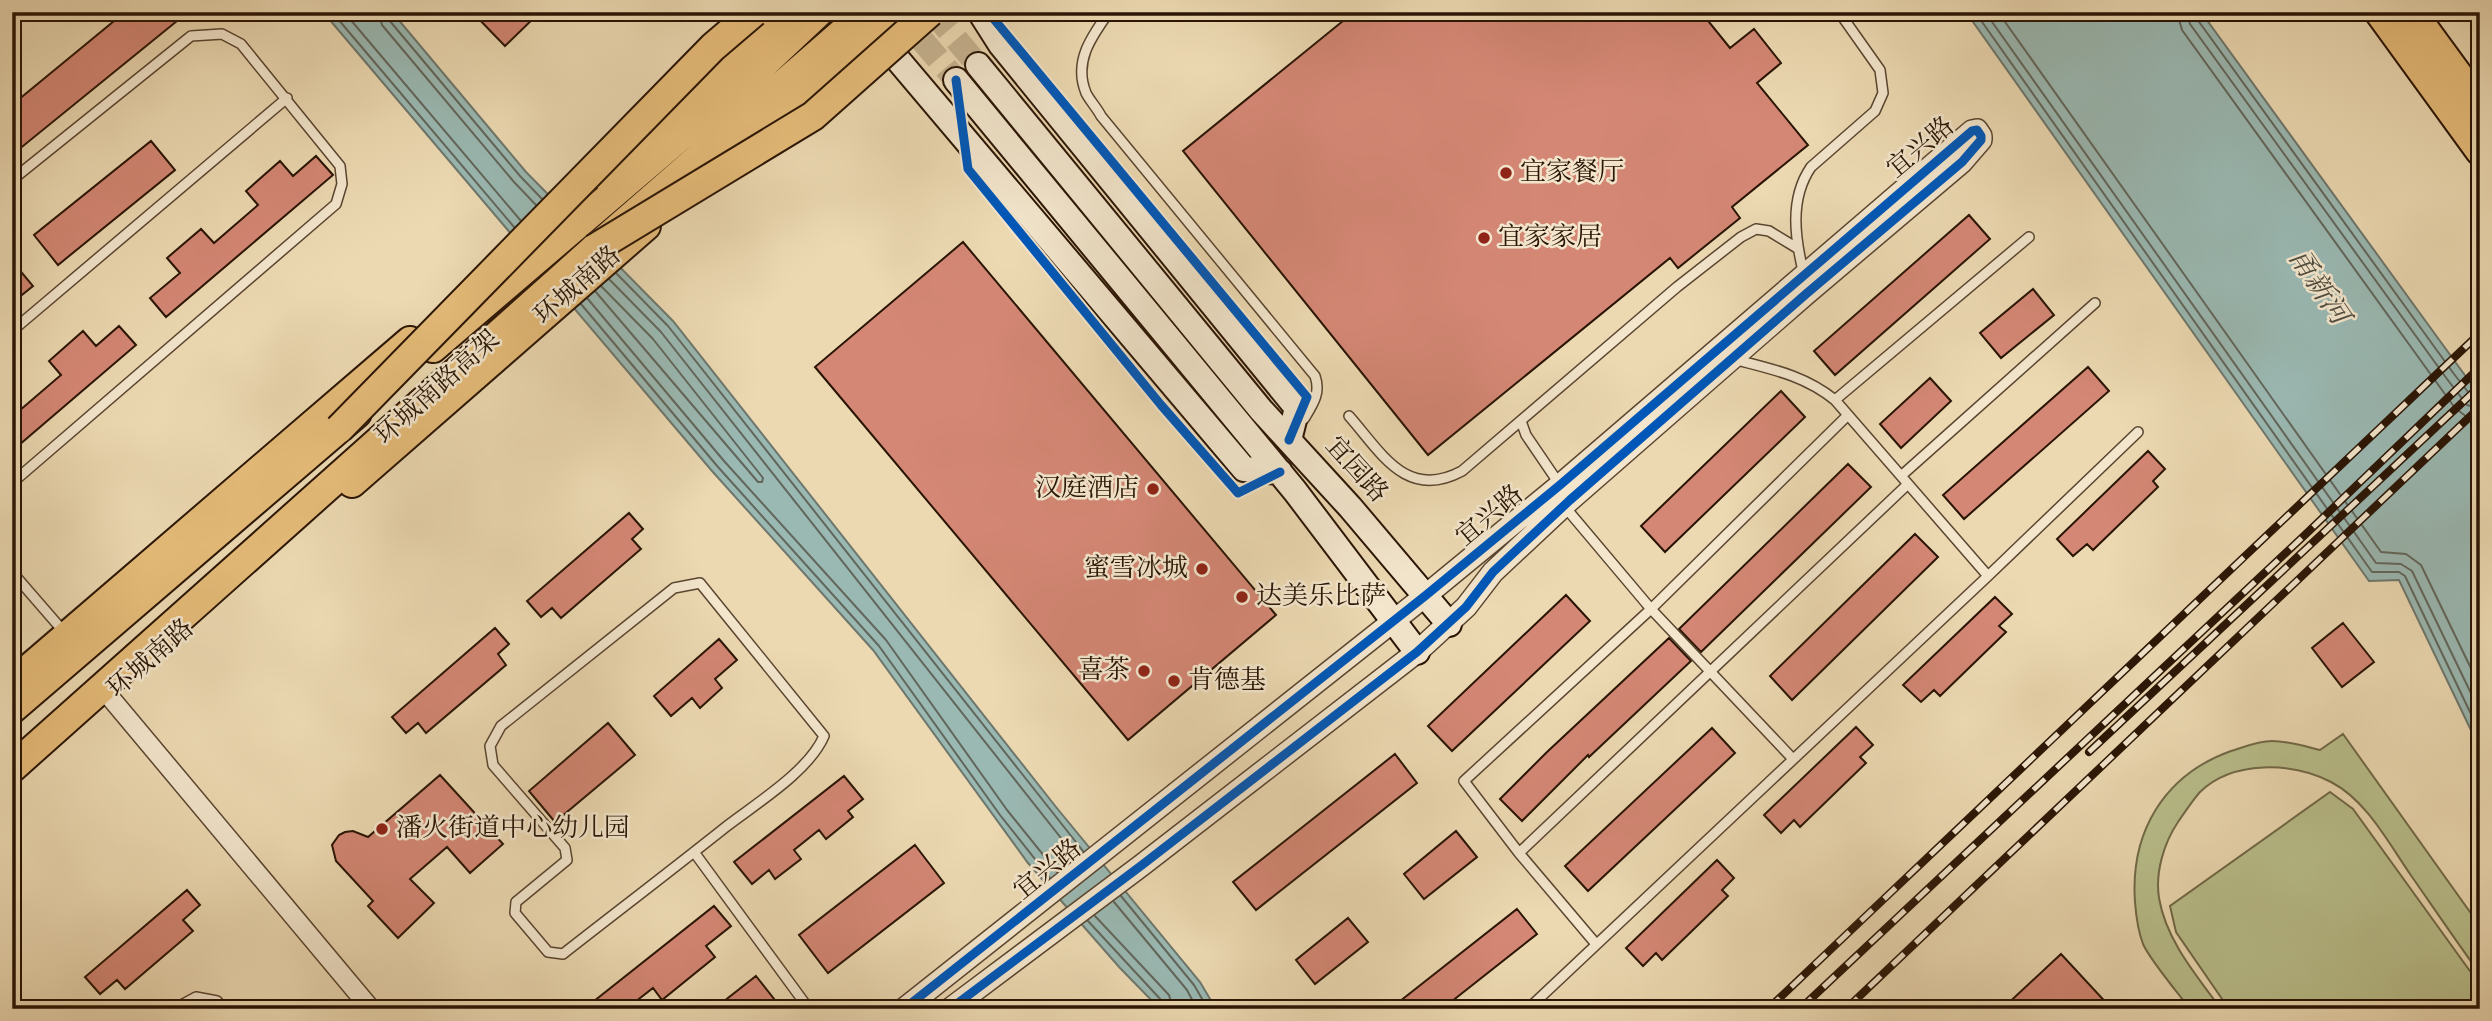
<svg xmlns="http://www.w3.org/2000/svg" width="2492" height="1021" viewBox="0 0 2492 1021" font-family="Vollkorn,'Noto Serif SC',serif">
<rect width="100%" height="100%" fill="#ecd9b2"/>
<filter id="stains"><feTurbulence type="fractalNoise" baseFrequency=".00286" numOctaves="4"/><feColorMatrix values="0 0 0 0 .2 0 0 0 0 .09 0 0 0 0 .02 0 0 0 .5 -.17"/></filter>
<radialGradient id="worn" r=".72"><stop offset=".6" stop-color="#630" stop-opacity="0"/><stop offset="1" stop-color="#630" stop-opacity=".3"/></radialGradient>
<path fill="#b9bf8c" stroke="#716a48" stroke-width="2" d="M 2343,734 L 2480,926 L 2480,974 C 2456,941 2433,907 2410,874 C 2388,842 2366,800 2331,782 C 2292,762 2233,760 2200,792 C 2192,801 2185,812 2178,822 C 2164,843 2155,872 2159,898 C 2166,940 2196,975 2221,1009 L 2190,1009 C 2178,993 2150,960 2143,944 C 2138,931 2136,915 2135,902 C 2130,832 2164,775 2231,751 C 2244,747 2258,741 2272,741 C 2288,741 2304,746 2320,750 Z
M 2330,792 L 2353,809 L 2480,985 L 2480,1009 L 2229,1009 L 2176,932 L 2170,906 Z"/>
<path fill="#9ab9b3" stroke="#6d776d" stroke-width="2" d="M 323,12 L 392,12 L 526,172 L 673,321 L 1056,807 L 1200,982 L 1216,1009 L 1160,1009 L 1120,968 L 1028,863 L 873,650 L 712,471 Z
M 1966,12 L 2201,12 L 2480,396 L 2480,749 L 2399,580 L 2369,581 Z"/>
<g fill="none" stroke-linecap="round" stroke-linejoin="round">
<path stroke="#62665c" stroke-width="2" d="M 332,12 L 514,227
M 344,12 L 521,221
M 378,12 L 382,25 L 514,182 L 536,205
M 387,12 L 389,20 L 520,176 L 542,199
M 1975,12 L 2372,572 L 2399,572 L 2405,576 L 2480,733
M 1985,12 L 2376,563 L 2401,564 L 2412,571 L 2480,712
M 1998,12 L 2381,552 L 2406,554 L 2421,565 L 2480,687
M 2177,12 L 2182,30 L 2455,408 L 2467,417 L 2480,419
M 2187,12 L 2190,24 L 2447,379 L 2467,405 L 2480,409
M 2196,12 L 2197,19 L 2454,374 L 2472,397 L 2480,400
M 616,273 L 668,326 L 1083,851
M 609,279 L 661,332 L 1076,857
M 595,291 L 758,482 L 762,482 L 763,478 L 653,339 L 601,286
M 587,298 L 724,461 L 886,640 L 1007,810 L 1057,872
M 581,304 L 718,467 L 879,646 L 1000,815 L 1050,878
M 1121,896 L 1194,985 L 1208,1009
M 1114,902 L 1187,990 L 1197,1009
M 1095,916 L 1169,995 L 1173,1009
M 1088,921 L 1162,1001 L 1164,1009"/>
</g>
<path fill="#d48775" stroke="#291404" stroke-width="2" d="M 125,12 L 188,12 L 12,155 L 12,105 Z
M 472,12 L 540,12 L 505,46 Z
M 1354,12 L 1701,12 L 1730,48 L 1754,29 L 1781,63 L 1757,83 L 1808,145 L 1732,207 L 1740,218 L 1678,268 L 1670,258 L 1428,455 L 1183,151 Z
M 151,141 L 175,170 L 58,265 L 34,235 Z
M 316,156 L 333,175 L 166,317 L 150,298 L 180,273 L 167,258 L 201,229 L 214,243 L 258,205 L 246,191 L 280,161 L 293,176 Z
M 1969,215 L 1990,239 L 1835,375 L 1814,351 Z
M 963,242 L 1276,615 L 1128,740 L 815,367 Z
M 12,261 L 33,286 L 12,303 Z
M 2033,289 L 2054,315 L 2001,358 L 1980,333 Z
M 119,326 L 136,345 L 12,451 L 12,417 L 61,375 L 49,361 L 83,331 L 96,346 Z
M 2088,367 L 2109,391 L 1964,519 L 1943,495 Z
M 1930,378 L 1951,401 L 1901,448 L 1880,424 Z
M 1781,391 L 1805,417 L 1665,552 L 1641,526 Z
M 2148,451 L 2165,469 L 2153,481 L 2158,487 L 2093,550 L 2087,544 L 2073,556 L 2057,539 Z
M 1848,464 L 1871,487 L 1701,652 L 1679,629 Z
M 629,513 L 643,529 L 632,539 L 641,549 L 561,618 L 552,608 L 541,617 L 527,601 Z
M 1915,534 L 1938,557 L 1792,700 L 1770,676 Z
M 1566,595 L 1590,621 L 1452,751 L 1428,726 Z
M 1995,597 L 2012,614 L 1999,626 L 2006,632 L 1940,696 L 1934,690 L 1921,702 L 1903,685 Z
M 2343,623 L 2374,662 L 2342,687 L 2312,648 Z
M 495,628 L 509,644 L 498,654 L 506,665 L 426,733 L 418,723 L 406,733 L 392,717 Z
M 1669,638 L 1691,661 L 1589,757 L 1588,755 L 1522,821 L 1500,799 L 1547,752 Z
M 719,639 L 737,660 L 715,679 L 722,688 L 700,708 L 692,698 L 671,716 L 654,696 Z
M 608,723 L 635,755 L 555,822 L 529,791 Z
M 1856,727 L 1873,745 L 1860,757 L 1866,763 L 1800,827 L 1794,820 L 1781,833 L 1764,815 Z
M 1712,728 L 1735,753 L 1588,891 L 1565,866 Z
M 1395,754 L 1417,783 L 1256,910 L 1233,882 Z
M 440,775 L 503,844 L 470,873 L 447,847 L 410,879 L 434,903 L 398,938 L 368,906 L 373,901 L 336,861 L 332,845 L 339,835 L 345,832 L 353,831 L 368,837 Z
M 844,776 L 863,799 L 848,811 L 853,817 L 826,839 L 819,830 L 794,850 L 801,859 L 775,879 L 769,870 L 752,884 L 734,862 Z
M 1456,831 L 1477,857 L 1424,899 L 1404,874 Z
M 915,845 L 944,883 L 828,973 L 799,935 Z
M 1717,860 L 1734,878 L 1722,890 L 1728,896 L 1662,960 L 1656,953 L 1643,966 L 1626,948 Z
M 187,890 L 200,905 L 183,920 L 193,931 L 125,989 L 117,980 L 100,994 L 85,977 Z
M 714,906 L 731,926 L 706,946 L 715,957 L 662,1000 L 653,988 L 626,1009 L 584,1009 Z
M 1517,909 L 1537,934 L 1442,1009 L 1390,1009 Z
M 1348,918 L 1368,942 L 1315,984 L 1296,960 Z
M 2061,954 L 2112,1009 L 2002,1009 Z
M 756,976 L 782,1009 L 714,1009 Z"/>
<g fill="none" stroke-linecap="round" stroke-linejoin="round">
<path stroke="#c5b28f" stroke-width="24" stroke-dasharray="24 12" stroke-linecap="butt" d="M 933,12 L 978,65
M 899,13 L 956,80"/>
<g stroke="#5a4530" stroke-width="12">
<path id="service" d="M 1109,12 C 1092,36 1073,61 1086,93 C 1090,101 1097,108 1101,116 L 1315,376 C 1321,393 1313,404 1304,419
M 12,180 L 191,36 L 222,34 L 241,44 L 340,166 L 342,184 L 336,204 L 12,483
M 1804,275 C 1795,239 1789,199 1811,167 L 1875,111 L 1883,93 L 1880,70 L 1839,12
M 12,331 L 287,98
M 1733,359 C 1771,369 1804,375 1835,400 L 1988,576
M 1835,400 L 2029,237
M 1349,416 C 1381,452 1406,501 1462,471 L 1677,287 L 1741,237 L 1756,229 L 1769,231 L 1797,248
M 1521,421 L 1526,435 L 1560,485
M 1901,476 L 2095,303
M 1565,507 L 1651,609 L 1793,759
M 12,572 L 64,632
M 700,583 L 824,736 C 809,771 757,803 727,826 C 673,869 618,911 563,954 L 548,952 L 515,913 L 516,902 L 567,860 L 565,848 L 493,765 L 490,746 L 501,726 L 674,588 Z
M 694,852 L 809,1009
M 1519,853 L 1908,484
M 1596,944 L 1519,853 L 1464,781 L 1651,609 L 1848,415
M 174,1009 L 196,997 L 217,1001 L 224,1009
M 1528,1009 L 1988,576 L 2138,432"/>
</g>
<g stroke="#5a4530" stroke-width="21">
<path id="minor" d="M 109,696 L 371,1009"/>
</g>
<g stroke="#5a4530" stroke-width="24">
<path id="tertiary" d="M 904,1009 L 1425,596 L 1560,485 L 1972,131 L 1977,130 L 1981,136 L 1981,140 L 1962,162 L 1806,294 L 1570,500 L 1493,572 L 1466,607 L 1417,652 L 1142,865 L 950,1009"/>
</g>
<g stroke="#291404" stroke-width="28">
<path id="secondary" d="M 980,12 L 1001,45 L 1297,408 L 1289,440
M 877,35 L 1244,469 L 1280,472
M 978,65 L 1261,410 L 1350,507 L 1449,624
M 956,80 L 1295,491 L 1417,652"/>
</g>
<g stroke="#291404" stroke-width="32">
<path id="primary" d="M 2379,12 L 2480,151
M 711,169 L 890,12
M 603,175 L 792,12
M 352,483 L 646,226
M 12,683 L 410,341"/>
</g>
<g stroke="#291404" stroke-width="32">
<path id="trunk" d="M 2412,12 L 2480,105
M 433,348 L 751,76 L 819,12
M 12,709 L 357,413
M 12,768 L 594,249 L 866,12"/>
</g>
<use href="#service" stroke="#f3e6cd" stroke-width="9"/>
<use href="#minor" stroke="#f3e6cd" stroke-width="18"/>
<use href="#tertiary" stroke="#f3e6cd" stroke-width="21"/>
<use href="#secondary" stroke="#f3e6cd" stroke-width="24"/>
<use href="#primary" stroke="#e6bc79" stroke-width="28"/>
<use href="#trunk" stroke="#e6bc79" stroke-width="28"/>
<g stroke="#291404" stroke-width="8">
<path id="rail" d="M 2089,752 L 2480,386
M 1768,1009 L 2480,333
M 1800,1009 L 2308,532 L 2480,367
M 1846,1009 L 2480,407"/>
</g>
<use href="#rail" stroke="#f3e6cd" stroke-width="5" stroke-dasharray="16" stroke-linecap="butt"/>
<g stroke="#291404" stroke-width="32" stroke-linecap="butt">
<path id="trunk-bridge" d="M 594,249 L 813,116 L 930,12
M 339,429 L 713,47 L 754,12"/>
</g>
<use href="#trunk-bridge" stroke="#e6bc79" stroke-width="28"/>
<g stroke="#f3e6cd" stroke-width="13">
<path id="cycleway" d="M 988,12 L 1307,397 L 1289,440
M 956,80 L 968,169 L 1161,405 L 1238,493 L 1280,472
M 904,1009 L 1425,596 L 1560,485 L 1972,131 L 1977,130 L 1981,136 L 1981,140 L 1962,162 L 1806,294 L 1570,500 L 1493,572 L 1466,607 L 1417,652 L 1142,865 L 950,1009"/>
</g>
<use href="#cycleway" stroke="#0057b8" stroke-width="9"/>
</g>
<g fill="#8f2418" stroke="#f3e6cd" stroke-width="2.5">
<circle cx="1506" cy="173" r="7"/>
<circle cx="1484" cy="238" r="7"/>
<circle cx="1153" cy="489" r="7"/>
<circle cx="1202" cy="569" r="7"/>
<circle cx="1242" cy="597" r="7"/>
<circle cx="1144" cy="671" r="7"/>
<circle cx="1174" cy="681" r="7"/>
<circle cx="382" cy="829" r="7"/>
</g>
<g text-anchor="middle" dominant-baseline="central" stroke-width="5" stroke-linejoin="round" paint-order="stroke">
<g font-size="26" fill="#291404" stroke="#f3e6cd">
<text transform="translate(1921 148) rotate(-40)">宜兴路</text>
<text transform="translate(578 286) rotate(-41)">环城南路</text>
<text transform="translate(438 388) rotate(-42)">环城南路高架</text>
<text transform="translate(1356 470) rotate(48)">宜园路</text>
<text transform="translate(1490 516) rotate(-40)">宜兴路</text>
<text transform="translate(151 659) rotate(-41)">环城南路</text>
<text transform="translate(1048 870) rotate(-39)">宜兴路</text>
</g>
<g font-size="26" fill="#291404" stroke="#f3e6cd" text-anchor="start">
<text x="1520" y="173">宜家餐厅</text>
<text x="1498" y="238">宜家家居</text>
<text x="1139" y="489" text-anchor="end">汉庭酒店</text>
<text x="1188" y="569" text-anchor="end">蜜雪冰城</text>
<text x="1256" y="597">达美乐比萨</text>
<text x="1130" y="671" text-anchor="end">喜茶</text>
<text x="1188" y="681">肯德基</text>
<text x="396" y="829">潘火街道中心幼儿园</text>
</g>
<g font-size="28" font-style="italic" fill="#514e41" stroke="#f3e6cd">
<text transform="translate(2318 287) rotate(56)">甬新河</text>
</g>
</g>
<rect width="2492" height="1021" fill="none" stroke="#ecd9b2" stroke-width="42"/>
<rect x="14" y="14" width="2464" height="993" fill="none" stroke="#291404" stroke-width="3.5"/>
<rect x="21" y="21" width="2450" height="979" fill="none" stroke="#291404" stroke-width="2"/>
<rect width="100%" height="100%" filter="url(#stains)"/>
<rect width="100%" height="100%" fill="url(#worn)"/>
</svg>
